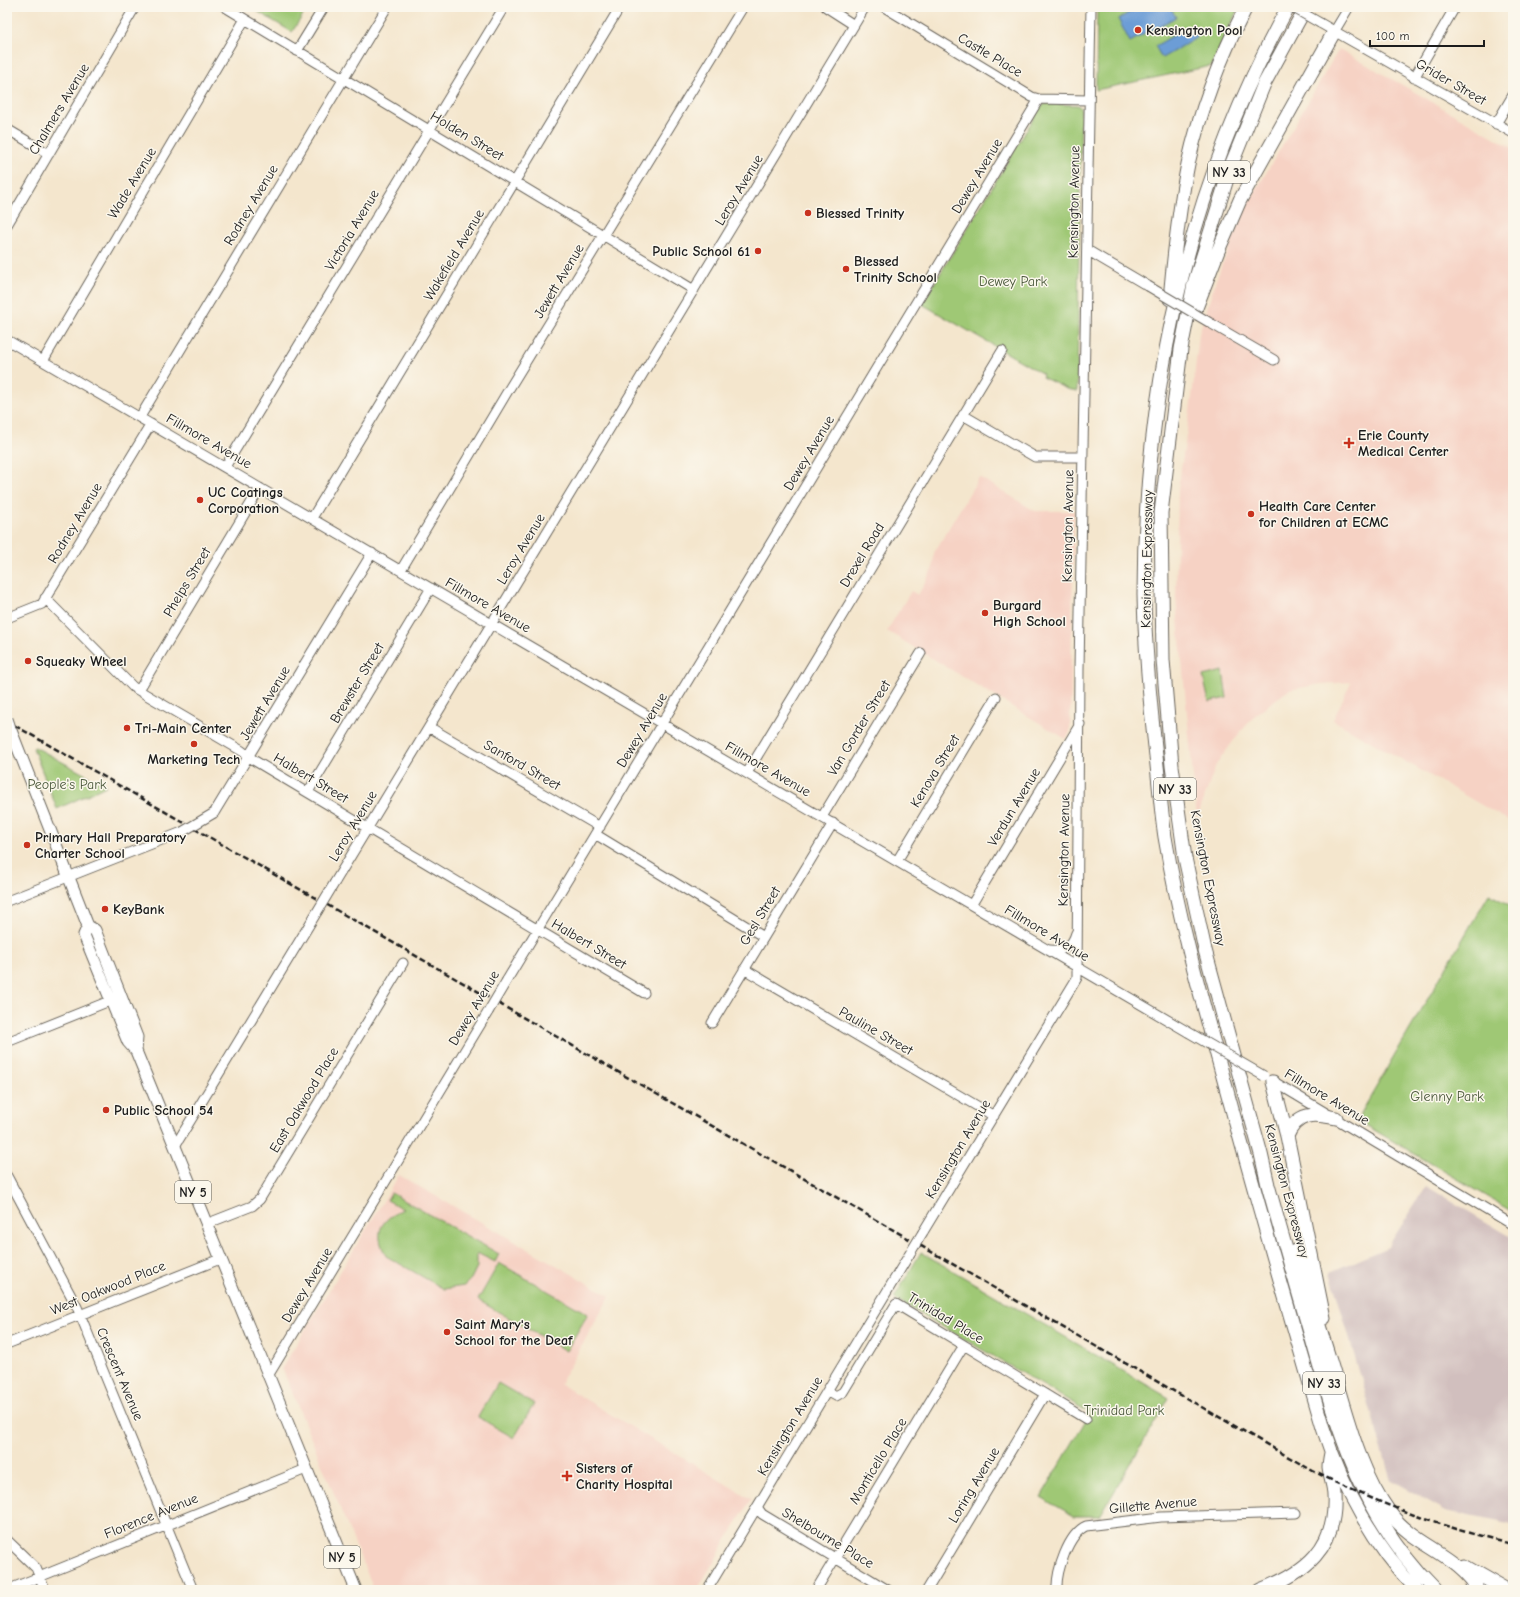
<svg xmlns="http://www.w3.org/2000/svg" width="1520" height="1597" viewBox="0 0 1520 1597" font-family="'Comic Neue',sans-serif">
<rect width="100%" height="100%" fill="#fbf7ec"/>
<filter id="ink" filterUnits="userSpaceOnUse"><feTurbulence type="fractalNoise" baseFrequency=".025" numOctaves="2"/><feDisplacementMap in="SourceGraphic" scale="8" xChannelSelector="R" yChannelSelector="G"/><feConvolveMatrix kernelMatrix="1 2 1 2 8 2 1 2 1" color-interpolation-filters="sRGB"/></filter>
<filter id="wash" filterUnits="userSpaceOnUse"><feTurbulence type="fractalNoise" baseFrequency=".012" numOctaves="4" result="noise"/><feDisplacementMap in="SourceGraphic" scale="16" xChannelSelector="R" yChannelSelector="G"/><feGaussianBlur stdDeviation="0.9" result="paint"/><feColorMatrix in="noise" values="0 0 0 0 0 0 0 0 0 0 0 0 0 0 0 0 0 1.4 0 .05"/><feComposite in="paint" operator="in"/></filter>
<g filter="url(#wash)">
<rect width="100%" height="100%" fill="#f4e6cd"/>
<path fill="#f6d2c4" d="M 1339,49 L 1513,148 L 1513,823 L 1333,720 L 1351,682 L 1321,684 L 1289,690 L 1258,712 L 1237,736 L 1216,765 L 1197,818 L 1176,598 L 1178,489 L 1192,397 L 1199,334 L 1216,280 L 1246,207 Z
M 979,477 L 1035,511 L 1074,511 L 1070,732 L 1066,739 L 887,631 L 911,591 L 918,595 L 933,568 L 934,553 Z
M 399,1175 L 610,1296 L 560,1384 L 751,1499 L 697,1590 L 374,1590 L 282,1368 Z"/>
<path fill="#d1bfbe" d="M 1426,1186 L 1513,1238 L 1513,1525 L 1446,1511 L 1391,1480 L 1330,1272 L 1388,1247 Z"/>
<path fill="#9fc874" stroke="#5e7248" d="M 250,7 L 308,7 L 292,32 Z
M 1097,7 L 1239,7 L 1211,66 L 1096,90 Z
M 1045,104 L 1078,105 L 1081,109 L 1077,391 L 1067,389 L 1042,377 L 1043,374 L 922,304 L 1041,106 Z
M 1223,671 L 1227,698 L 1209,702 L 1203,676 Z
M 35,747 L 106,786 L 57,809 L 33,748 Z
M 1489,894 L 1513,907 L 1512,1211 L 1357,1120 Z
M 391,1193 L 499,1254 L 495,1262 L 477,1253 L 477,1267 L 471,1279 L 464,1286 L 444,1289 L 386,1256 C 373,1231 381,1220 403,1209 L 387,1200 Z
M 921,1252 L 1169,1398 L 1100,1516 L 1074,1516 L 1041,1497 L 1090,1413 L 894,1298 Z
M 499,1263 L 588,1314 L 566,1351 L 478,1300 Z
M 498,1383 L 534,1404 L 514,1438 L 478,1417 Z"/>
<path fill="#6c9dd6" stroke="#445c79" d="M 1139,7 L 1170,7 L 1176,17 L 1130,42 L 1118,19 Z
M 1192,25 L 1198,37 L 1162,58 L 1155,46 Z"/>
</g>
<g filter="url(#ink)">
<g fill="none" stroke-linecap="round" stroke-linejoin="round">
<g stroke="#68635a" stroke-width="11">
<path id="minor" d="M 225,7 L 694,290
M 826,7 L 854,25
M 884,7 L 1032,97 L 1039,99 L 1089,100
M 1320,23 L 1513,133
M 1334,32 L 1349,7
M 297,51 L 324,7
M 1414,78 L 1455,7
M 1496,124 L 1513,95
M 7,129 L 49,154
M 7,225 L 135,7
M 1087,250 L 1148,286
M 1212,324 L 1274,360
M 7,340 L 1188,1032
M 43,361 L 245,19
M 963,415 L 1035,457 L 1083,457
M 140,417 L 387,7
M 225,467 L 504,7
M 312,518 L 620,7
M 401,570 L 509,389 L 743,7
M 45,598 L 133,687 L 242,751 L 255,761 L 644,993
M 7,618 L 42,604 L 151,424
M 139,690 L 260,488
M 429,727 L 600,827
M 747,773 L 1002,351
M 308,792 L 431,588
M 214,813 L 372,553
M 822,817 L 921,653
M 595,834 L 764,937
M 897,861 L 996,697
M 335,882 L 865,7
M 7,901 L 182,832
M 972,904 L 1080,724
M 1050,950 C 1064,951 1072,947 1076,933
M 744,969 L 994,1116
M 507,980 L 1039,99
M 712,1023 L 833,823
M 7,1042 L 117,998
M 1271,1080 L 1513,1225
M 175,1146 L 317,912
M 7,1176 L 77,1307 L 193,1590
M 206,1224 L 252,1206 L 260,1199 L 403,963
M 923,1232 L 1077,978 L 1079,669 L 1091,7
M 7,1344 L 220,1259
M 268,1376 L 488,1012
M 827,1391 L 836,1396 L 843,1392 L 896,1304 L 1086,1419
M 757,1507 L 762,1514 L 888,1590
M 7,1540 L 36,1568 L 45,1590
M 7,1590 L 306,1469
M 707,1590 L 909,1255
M 816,1590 L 964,1345
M 927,1590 L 1045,1394
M 1057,1590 C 1056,1572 1068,1534 1086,1526 L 1161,1517 L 1296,1513"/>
</g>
<g stroke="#68635a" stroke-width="13">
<path id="major" d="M 10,728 L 88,926 L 95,930 L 137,1037 L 136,1051
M 88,926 L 84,935 L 128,1042 L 136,1051 L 356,1590"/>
</g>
<g stroke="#68635a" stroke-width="15">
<path id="highway" d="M 1288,7 C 1187,190 1144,387 1144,595 C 1145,649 1150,703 1156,756 C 1159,783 1161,810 1165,837 C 1180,927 1206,1014 1230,1102 C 1260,1211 1291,1319 1323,1428 C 1342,1487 1374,1545 1417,1590
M 1306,7 L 1264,84 L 1232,163 L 1194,284 L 1181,349 L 1161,513 L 1163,660 L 1172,766 L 1185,858 L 1205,950 L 1261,1154 L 1268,1185 C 1282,1236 1297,1287 1312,1339 C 1338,1432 1364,1520 1435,1590
M 1170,299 C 1174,254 1179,208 1188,164 C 1200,110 1221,56 1246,7
M 1194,313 L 1218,251 L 1240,200 L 1334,32
M 1273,1082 L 1287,1136 L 1324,1318
M 1287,1136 C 1297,1112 1314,1113 1336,1118
M 1296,1251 C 1307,1288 1319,1325 1330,1361 C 1346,1413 1358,1469 1390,1513 C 1414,1546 1459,1554 1478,1590
M 1464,1566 L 1506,1590
M 1260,1590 C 1305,1573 1337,1548 1334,1495 C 1334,1486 1330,1477 1329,1468 C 1329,1464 1330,1458 1331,1453"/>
</g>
<use href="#minor" stroke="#fff" stroke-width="9"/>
<use href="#major" stroke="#fff" stroke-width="11"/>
<use href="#highway" stroke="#fff" stroke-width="13"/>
<path stroke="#1c1c1c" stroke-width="2.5" stroke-dasharray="6 3" stroke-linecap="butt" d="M 7,721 L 1313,1471 C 1377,1503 1443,1529 1513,1543"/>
<g stroke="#68635a" stroke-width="11" stroke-linecap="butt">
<path id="minor-bridge" d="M 1292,7 L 1320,23
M 1148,286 L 1212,324
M 182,832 L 214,813
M 317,912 L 335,882
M 488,1012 L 507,980
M 1188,1032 L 1264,1076
M 909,1255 L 923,1232"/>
</g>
<g stroke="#68635a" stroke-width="13" stroke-linecap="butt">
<path id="major-bridge" d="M 7,719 L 10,728"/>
</g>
<use href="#minor-bridge" stroke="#fff" stroke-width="9"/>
<use href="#major-bridge" stroke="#fff" stroke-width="11"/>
</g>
</g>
<g fill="#c8321e" stroke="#fbf7ec" stroke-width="1.5">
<circle cx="1138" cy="30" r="4"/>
<circle cx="808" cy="213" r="4"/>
<circle cx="758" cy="251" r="4"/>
<circle cx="846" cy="269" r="4"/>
<path d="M1347 437h4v4h4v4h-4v4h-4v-4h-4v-4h4z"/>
<circle cx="200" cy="500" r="4"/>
<circle cx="1251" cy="514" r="4"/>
<circle cx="985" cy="613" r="4"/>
<circle cx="28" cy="661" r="4"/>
<circle cx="127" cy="728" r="4"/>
<circle cx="194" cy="744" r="4"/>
<circle cx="27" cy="845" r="4"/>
<circle cx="105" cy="909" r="4"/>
<circle cx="106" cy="1110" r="4"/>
<circle cx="447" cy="1332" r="4"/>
<path d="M565 1470h4v4h4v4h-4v4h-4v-4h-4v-4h4z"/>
</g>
<g text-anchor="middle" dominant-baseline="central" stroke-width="3" stroke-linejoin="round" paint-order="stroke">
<g fill="#fbf7ec" stroke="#5f5e5a" stroke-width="1">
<rect x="1208" y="161" width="42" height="22" rx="3"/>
<rect x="1154" y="778" width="42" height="22" rx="3"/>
<rect x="175" y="1181" width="36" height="22" rx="3"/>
<rect x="1303" y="1372" width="42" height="22" rx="3"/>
<rect x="324" y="1546" width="36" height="22" rx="3"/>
</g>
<g font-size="13" font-weight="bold" fill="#1c1c1c">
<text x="1229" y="172">NY 33</text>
<text x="1175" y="789">NY 33</text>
<text x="193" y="1192">NY 5</text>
<text x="1324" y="1383">NY 33</text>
<text x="342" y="1557">NY 5</text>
</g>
<g font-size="14" font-weight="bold" fill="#1c1c1c" stroke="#fbf7ec" text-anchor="start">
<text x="1146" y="30">Kensington Pool</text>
<text x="816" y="213">Blessed Trinity</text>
<text x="750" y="251" text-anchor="end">Public School 61</text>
<text x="854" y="261">Blessed<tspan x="854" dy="16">Trinity School</tspan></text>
<text x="1358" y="435">Erie County<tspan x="1358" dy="16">Medical Center</tspan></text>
<text x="208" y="492">UC Coatings<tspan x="208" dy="16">Corporation</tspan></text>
<text x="1259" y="506">Health Care Center<tspan x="1259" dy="16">for Children at ECMC</tspan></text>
<text x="993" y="605">Burgard<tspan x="993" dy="16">High School</tspan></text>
<text x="36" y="661">Squeaky Wheel</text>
<text x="135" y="728">Tri-Main Center</text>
<text x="194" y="759" text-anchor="middle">Marketing Tech</text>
<text x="35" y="837">Primary Hall Preparatory<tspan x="35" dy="16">Charter School</tspan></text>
<text x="113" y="909">KeyBank</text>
<text x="114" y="1110">Public School 54</text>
<text x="455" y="1324">Saint Mary's<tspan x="455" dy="16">School for the Deaf</tspan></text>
<text x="576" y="1468">Sisters of<tspan x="576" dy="16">Charity Hospital</tspan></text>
</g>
<g font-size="14" fill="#1c1c1c" stroke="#fbf7ec">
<text transform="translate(990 55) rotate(31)">Castle Place</text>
<text transform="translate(1451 82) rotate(30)">Grider Street</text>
<text transform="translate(59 109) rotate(-59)">Chalmers Avenue</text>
<text transform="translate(467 136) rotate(31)">Holden Street</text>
<text transform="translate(977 176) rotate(-59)">Dewey Avenue</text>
<text transform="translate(132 183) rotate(-59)">Wade Avenue</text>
<text transform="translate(739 190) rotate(-59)">Leroy Avenue</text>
<text transform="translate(1074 202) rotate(-89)">Kensington Avenue</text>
<text transform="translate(251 205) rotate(-59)">Rodney Avenue</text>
<text transform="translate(352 230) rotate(-59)">Victoria Avenue</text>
<text transform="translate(454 255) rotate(-59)">Wakefield Avenue</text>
<text transform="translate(559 281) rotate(-59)">Jewett Avenue</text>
<text transform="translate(209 441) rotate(30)">Fillmore Avenue</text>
<text transform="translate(809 453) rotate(-59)">Dewey Avenue</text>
<text transform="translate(75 523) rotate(-59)">Rodney Avenue</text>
<text transform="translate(1068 526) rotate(-89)">Kensington Avenue</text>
<text transform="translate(521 549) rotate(-59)">Leroy Avenue</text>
<text transform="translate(862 555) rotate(-59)">Drexel Road</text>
<text transform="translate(1147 559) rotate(-89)">Kensington Expressway</text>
<text transform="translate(187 582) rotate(-59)">Phelps Street</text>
<text transform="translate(488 605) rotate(30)">Fillmore Avenue</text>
<text transform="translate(357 683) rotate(-59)">Brewster Street</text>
<text transform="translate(265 703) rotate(-59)">Jewett Avenue</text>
<text transform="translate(859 728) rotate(-59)">Van Gorder Street</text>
<text transform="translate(642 730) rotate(-59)">Dewey Avenue</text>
<text transform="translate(522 765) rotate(30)">Sanford Street</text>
<text transform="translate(768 769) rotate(30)">Fillmore Avenue</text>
<text transform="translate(935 771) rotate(-59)">Kenova Street</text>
<text transform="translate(311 778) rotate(31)">Halbert Street</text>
<text transform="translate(1014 807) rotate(-59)">Verdun Avenue</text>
<text transform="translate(353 826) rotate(-59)">Leroy Avenue</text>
<text transform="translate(1064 850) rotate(-89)">Kensington Avenue</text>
<text transform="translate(1208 878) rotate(79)">Kensington Expressway</text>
<text transform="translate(760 916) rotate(-59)">Gesl Street</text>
<text transform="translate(1047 933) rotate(31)">Fillmore Avenue</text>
<text transform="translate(589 944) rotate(31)">Halbert Street</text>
<text transform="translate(474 1008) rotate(-59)">Dewey Avenue</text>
<text transform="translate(876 1031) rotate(30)">Pauline Street</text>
<text transform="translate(1327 1097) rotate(31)">Fillmore Avenue</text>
<text transform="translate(304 1100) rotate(-59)">East Oakwood Place</text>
<text transform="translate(958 1149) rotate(-59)">Kensington Avenue</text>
<text transform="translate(1287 1191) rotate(75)">Kensington Expressway</text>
<text transform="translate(307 1285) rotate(-59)">Dewey Avenue</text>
<text transform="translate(108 1288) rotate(-22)">West Oakwood Place</text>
<text transform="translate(946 1318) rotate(31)">Trinidad Place</text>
<text transform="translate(120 1374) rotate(67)">Crescent Avenue</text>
<text transform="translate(790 1426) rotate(-59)">Kensington Avenue</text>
<text transform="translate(878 1461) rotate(-59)">Monticello Place</text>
<text transform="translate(974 1485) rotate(-59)">Loring Avenue</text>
<text transform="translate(1153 1505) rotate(-5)">Gillette Avenue</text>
<text transform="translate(151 1516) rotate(-22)">Florence Avenue</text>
<text transform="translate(828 1538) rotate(31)">Shelbourne Place</text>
</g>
<g font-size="14" fill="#4a583b" stroke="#fbf7ec">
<text x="1013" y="281">Dewey Park</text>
<text x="67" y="784">People's Park</text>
<text x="1447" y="1096">Glenny Park</text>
<text x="1124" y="1410">Trinidad Park</text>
</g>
</g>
<rect width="1520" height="1597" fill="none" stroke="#fbf7ec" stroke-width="24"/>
<path d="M1370 40v6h114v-6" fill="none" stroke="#1c1c1c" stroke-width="2"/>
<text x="1376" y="40" font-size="12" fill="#1c1c1c" stroke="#fbf7ec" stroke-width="3" paint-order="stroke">100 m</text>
</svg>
